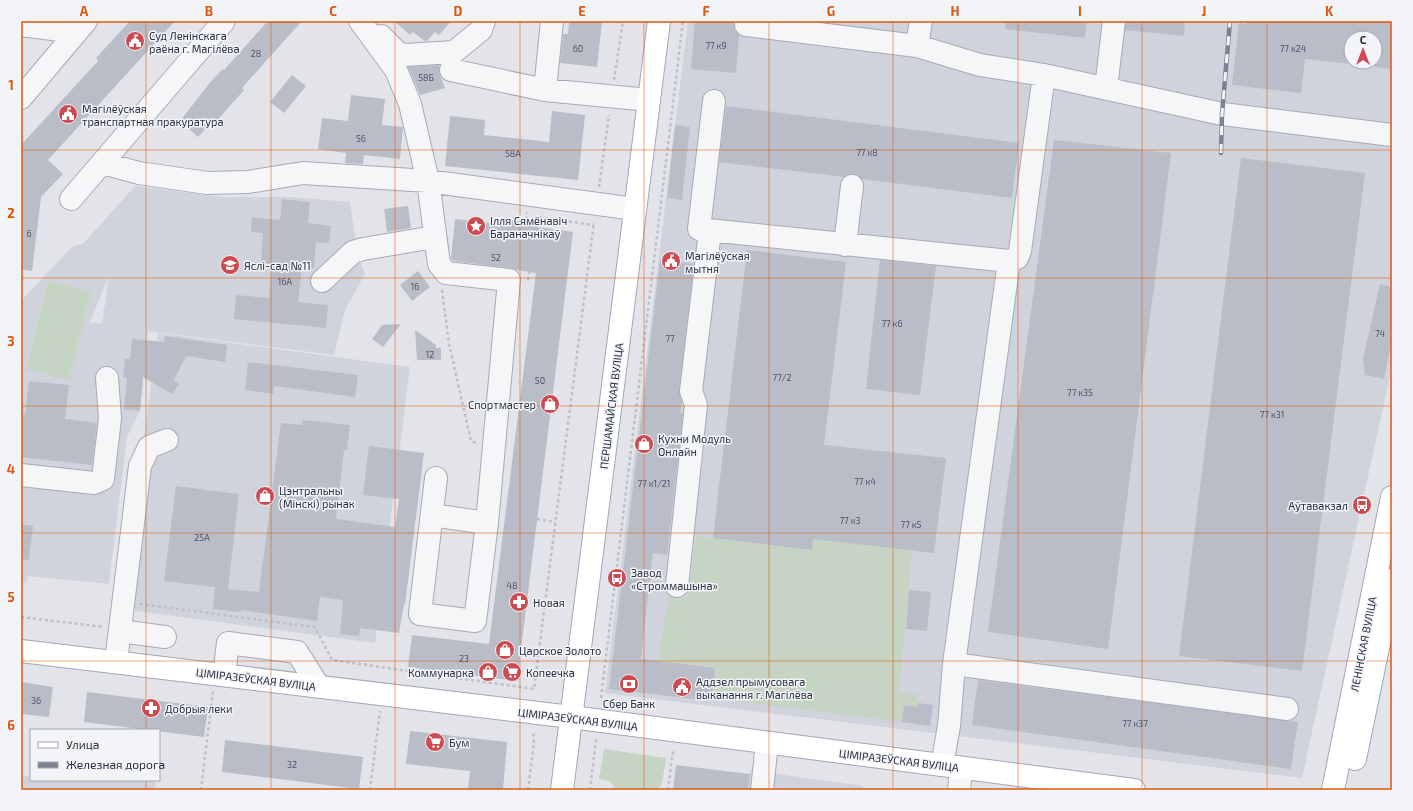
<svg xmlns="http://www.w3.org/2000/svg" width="1413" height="811" viewBox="0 0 1413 811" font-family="'Exo 2',sans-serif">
<rect width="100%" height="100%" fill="#e2e4ea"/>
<path fill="#d0d3dc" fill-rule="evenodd" d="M 688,21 L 1392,21 L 1392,367 L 1302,778 L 605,693 ZM 1351,38 L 1375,38 L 1375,62 L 1351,62 Z
M 135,186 L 224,197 L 291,197 L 350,202 L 358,257 L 365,274 L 345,310 L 334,355 L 148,331 L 140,411 L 127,437 L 109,584 L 28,576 L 26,583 L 21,582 L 21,301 L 73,246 L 83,244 ZM 109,276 L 102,324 L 90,322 Z
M 158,333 L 410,367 L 375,643 L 121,609 Z
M 750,770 L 863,786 L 863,790 L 748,790 Z
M 21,775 L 31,776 L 31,780 L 156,780 L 155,790 L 21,790 Z"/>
<path fill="#c6d4c3" d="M 48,281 L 91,292 L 69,380 L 26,369 Z
M 696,536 L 811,550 L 813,539 L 912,550 L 899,692 L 918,695 L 918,707 L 904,705 L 902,722 L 711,698 L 715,668 L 658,661 L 669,596 L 689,597 Z
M 604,749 L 666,758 L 662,784 L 657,790 L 616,790 L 610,781 L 599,779 Z"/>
<path fill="#b9bdc7" d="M 130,21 L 175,21 L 48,160 L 63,174 L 41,197 L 32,271 L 21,269 L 21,145 L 98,61 L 96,58 Z
M 268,21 L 302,21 L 242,88 L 244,90 L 222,115 L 212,127 L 210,124 L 198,137 L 180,121 L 212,80 L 223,69 L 224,70 Z
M 394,21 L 451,21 L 439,35 L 435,32 L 427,41 L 425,41 L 413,32 L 410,35 Z
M 569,21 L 602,21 L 597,67 L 560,63 L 563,34 L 568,34 Z
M 695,21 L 735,21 L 734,30 L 739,35 L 736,73 L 691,69 Z
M 1006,21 L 1087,21 L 1085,38 L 1005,29 Z
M 1126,21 L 1185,21 L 1184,36 L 1125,30 Z
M 1246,21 L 1392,21 L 1392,69 L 1375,67 L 1375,38 L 1351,38 L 1351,64 L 1305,59 L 1301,93 L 1232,85 L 1239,23 L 1246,24 Z
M 439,65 L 439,73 L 445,88 L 420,95 L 408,67 Z
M 292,75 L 306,86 L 284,113 L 270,102 Z
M 351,95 L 385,99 L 382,125 L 403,127 L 400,159 L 364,155 L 363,164 L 345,163 L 346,153 L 318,149 L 322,118 L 348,121 Z
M 726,106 L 1019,143 L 1012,198 L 862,179 L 854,174 L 844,177 L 719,162 Z
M 552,111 L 585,115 L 578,180 L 445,166 L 450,116 L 485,120 L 484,135 L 549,142 Z
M 675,125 L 690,127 L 682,200 L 667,198 Z
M 1054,140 L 1171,153 L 1108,649 L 988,632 Z
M 1241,158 L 1365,173 L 1302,671 L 1179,656 Z
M 282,199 L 310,202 L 308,223 L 331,226 L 329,243 L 316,242 L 314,268 L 302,266 L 298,302 L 328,305 L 326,328 L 234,319 L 236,295 L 269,298 L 272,264 L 261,263 L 263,233 L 251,232 L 252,217 L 280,220 Z
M 408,206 L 411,228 L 387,232 L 384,209 Z
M 455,219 L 509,225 L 510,220 L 524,222 L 523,225 L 573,232 L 517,681 L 408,667 L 412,635 L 489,644 L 536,273 L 517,270 L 510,268 L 453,261 L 451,258 Z
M 747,250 L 846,262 L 824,445 L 946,458 L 934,553 L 813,539 L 812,550 L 713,538 Z
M 660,260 L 694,264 L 679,390 L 682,402 L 680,413 L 683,413 L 667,555 L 653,553 L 641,659 L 715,668 L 711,701 L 609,689 Z
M 880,260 L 936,266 L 920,395 L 866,389 Z
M 418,271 L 430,287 L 412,301 L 400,285 Z
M 1380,284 L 1392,287 L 1392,339 L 1384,379 L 1365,375 L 1363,359 Z
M 401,324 L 383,347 L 372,339 L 382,325 Z
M 415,330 L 436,345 L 436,348 L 441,348 L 441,360 L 417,360 Z
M 165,336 L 227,345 L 225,362 L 186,356 L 174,380 L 179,384 L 172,394 L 143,377 L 140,411 L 124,409 L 127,378 L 123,377 L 125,359 L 130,359 L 132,339 L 164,342 Z
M 248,362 L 358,375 L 355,397 L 274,386 L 273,394 L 245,390 Z
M 29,381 L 69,385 L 65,419 L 97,423 L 92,465 L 21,457 L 21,414 L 25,415 Z
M 303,420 L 350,425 L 347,450 L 344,450 L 336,519 L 395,527 L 399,499 L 363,495 L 369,446 L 424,453 L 405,605 L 404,604 L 399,633 L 360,628 L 359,636 L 340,634 L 343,600 L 320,597 L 317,621 L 241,610 L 241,612 L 213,609 L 215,587 L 164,581 L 176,486 L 239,494 L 228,589 L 259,592 L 281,423 L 302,425 Z
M 21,524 L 33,526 L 29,560 L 21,559 Z
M 909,590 L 931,592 L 927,631 L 906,629 Z
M 978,680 L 1298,722 L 1291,769 L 972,725 Z
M 21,682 L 53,687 L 49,717 L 21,714 Z
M 87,692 L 208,707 L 204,737 L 84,722 Z
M 918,703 L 933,705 L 930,726 L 902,722 L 904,705 L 918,707 Z
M 410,731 L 507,742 L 503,790 L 468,790 L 470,771 L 406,764 Z
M 225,740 L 363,757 L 359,789 L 222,772 Z
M 676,765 L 750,774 L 748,790 L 673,790 Z"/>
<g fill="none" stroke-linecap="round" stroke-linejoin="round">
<g stroke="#a7aab4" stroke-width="24">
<path id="minor" d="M 360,21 L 396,70 L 410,104 L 428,181 L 439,264 L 446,273 L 509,280 L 487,523 L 475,621 L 420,614 L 436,478
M 552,21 L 545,90 L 649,100
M 21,25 L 76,32
M 746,25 L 917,46 L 980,65 L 1044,75 L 1222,114 L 1392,135
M 381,36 L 398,53 L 405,55 L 454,52 L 481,30 L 484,21
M 917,46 L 921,21
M 451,70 L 545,90
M 1106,88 L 1114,21
M 21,98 L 86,21
M 714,101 L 699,229 L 1009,261
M 102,163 L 139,173 L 207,183 L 248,182 L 303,173 L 428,181 L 635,209
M 71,199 L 224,21
M 845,245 L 852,186
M 322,281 L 353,252 L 363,249 L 434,237
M 21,475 L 94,483 L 103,479 L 110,418 L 107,378
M 432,515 L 487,523
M 677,586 L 696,405 L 691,391 L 710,231
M 120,631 L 165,637
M 116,662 L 140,466 L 149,447 L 167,440
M 954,664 L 1287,709
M 224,675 L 228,643 L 297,652 L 319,687
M 942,765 L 949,726 L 954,664 L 1009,261 L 1017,258 L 1020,251 L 1044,75
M 762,790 L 767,743
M 959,790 L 961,768"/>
</g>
<g stroke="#a2a7b6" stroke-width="24">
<path id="major" d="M 21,651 L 571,717 L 1134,790
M 1355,759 L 1392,580
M 562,790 L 659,21
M 1333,790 L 1392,497"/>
</g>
<path stroke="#bcbfc5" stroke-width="2.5" stroke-dasharray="3 3" stroke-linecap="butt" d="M 614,80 L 623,21
M 599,187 L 609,115
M 521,267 L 527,212
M 528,280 L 537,217 L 594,225
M 442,290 L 449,344 L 471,441 L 476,443
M 537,519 L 555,522
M 140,604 L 315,627 L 332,660 L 534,689 L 594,222
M 21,617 L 104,627
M 601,698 L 683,21
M 201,790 L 213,691
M 370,790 L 380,711
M 528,790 L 534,743 L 533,731
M 590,790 L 596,739
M 668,790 L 673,751"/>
<use href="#minor" stroke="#f5f6f8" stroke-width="22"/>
<use href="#major" stroke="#fff" stroke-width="22"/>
<g stroke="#7c8294" stroke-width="4.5">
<path id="rail" d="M 1221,153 L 1222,114 L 1230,21"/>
</g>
<use href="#rail" stroke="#f2f4f8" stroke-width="3" stroke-dasharray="9" stroke-linecap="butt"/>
</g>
<path fill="none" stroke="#de570f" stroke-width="1" stroke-opacity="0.55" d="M 146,21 L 146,730M 271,21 L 271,790M 395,21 L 395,790M 520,21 L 520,790M 644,21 L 644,790M 769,21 L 769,790M 893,21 L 893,790M 1018,21 L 1018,790M 1142,21 L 1142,790M 1267,21 L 1267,790M 21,150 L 1392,150M 21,278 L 1392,278M 21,406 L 1392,406M 21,533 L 1392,533M 21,661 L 1392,661M 146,780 L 146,790"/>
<defs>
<g id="civic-disc" transform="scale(1)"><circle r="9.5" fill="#cc4a50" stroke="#f2f4f8"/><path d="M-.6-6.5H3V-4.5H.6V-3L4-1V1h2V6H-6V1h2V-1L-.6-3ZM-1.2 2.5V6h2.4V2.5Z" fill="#fff"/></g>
<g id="sight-disc" transform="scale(1)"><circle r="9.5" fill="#cc4a50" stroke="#f2f4f8"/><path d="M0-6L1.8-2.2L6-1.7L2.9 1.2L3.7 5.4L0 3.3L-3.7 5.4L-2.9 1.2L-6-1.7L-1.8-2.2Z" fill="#fff"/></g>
<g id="school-disc" transform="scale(1)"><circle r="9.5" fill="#cc4a50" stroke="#f2f4f8"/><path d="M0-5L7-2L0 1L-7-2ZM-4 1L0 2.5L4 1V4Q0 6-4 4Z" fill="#fff"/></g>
<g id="shop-disc" transform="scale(1)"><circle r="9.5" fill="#cc4a50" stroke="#f2f4f8"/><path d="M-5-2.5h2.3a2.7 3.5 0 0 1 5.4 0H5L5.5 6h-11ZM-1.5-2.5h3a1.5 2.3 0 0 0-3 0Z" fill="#fff"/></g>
<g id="bus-disc" transform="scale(1)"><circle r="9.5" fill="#cc4a50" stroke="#f2f4f8"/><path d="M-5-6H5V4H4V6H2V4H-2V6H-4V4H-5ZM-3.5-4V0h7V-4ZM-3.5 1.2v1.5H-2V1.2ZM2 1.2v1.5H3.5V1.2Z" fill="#fff"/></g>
<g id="pharmacy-disc" transform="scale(1)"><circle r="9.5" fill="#cc4a50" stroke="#f2f4f8"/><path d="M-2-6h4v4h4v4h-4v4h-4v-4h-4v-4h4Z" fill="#fff"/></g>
<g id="supermarket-disc" transform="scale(1)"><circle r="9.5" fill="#cc4a50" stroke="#f2f4f8"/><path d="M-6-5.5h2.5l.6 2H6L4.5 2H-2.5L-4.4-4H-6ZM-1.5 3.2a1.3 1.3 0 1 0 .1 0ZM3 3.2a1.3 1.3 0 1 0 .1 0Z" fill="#fff"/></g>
<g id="bank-disc" transform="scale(1)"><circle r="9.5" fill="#cc4a50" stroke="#f2f4f8"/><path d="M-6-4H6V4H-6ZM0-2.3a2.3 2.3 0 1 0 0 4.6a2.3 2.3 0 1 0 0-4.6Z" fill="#fff"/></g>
</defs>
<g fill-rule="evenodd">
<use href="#civic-disc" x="135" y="41"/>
<use href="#civic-disc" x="68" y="114"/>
<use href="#sight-disc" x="476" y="226"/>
<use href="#civic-disc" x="671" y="261"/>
<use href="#school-disc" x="230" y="265"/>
<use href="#shop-disc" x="550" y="404"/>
<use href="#shop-disc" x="644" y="444"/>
<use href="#shop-disc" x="265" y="496"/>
<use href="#bus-disc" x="1362" y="505"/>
<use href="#bus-disc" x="617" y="578"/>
<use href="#pharmacy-disc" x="519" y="602"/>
<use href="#shop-disc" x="505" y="650"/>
<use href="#shop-disc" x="488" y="672"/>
<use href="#supermarket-disc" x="512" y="672"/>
<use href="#bank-disc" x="629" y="684"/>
<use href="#civic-disc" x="682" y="687"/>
<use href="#pharmacy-disc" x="151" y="708"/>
<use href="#supermarket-disc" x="435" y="742"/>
</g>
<g text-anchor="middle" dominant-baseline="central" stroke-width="3" stroke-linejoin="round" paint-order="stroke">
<g font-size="9" fill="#4e5363">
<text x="716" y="45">77 к9</text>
<text x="578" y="48">60</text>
<text x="1293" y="48">77 к24</text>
<text x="256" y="53">28</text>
<text x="426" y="77">58Б</text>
<text x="361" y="138">56</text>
<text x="867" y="152">77 к8</text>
<text x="513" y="153">58А</text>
<text x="29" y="233">6</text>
<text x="496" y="257">52</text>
<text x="285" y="281">16А</text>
<text x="415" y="286">16</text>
<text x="892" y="323">77 к6</text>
<text x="1380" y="333">74</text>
<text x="670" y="338">77</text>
<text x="430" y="354">12</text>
<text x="782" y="377">77/2</text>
<text x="540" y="380">50</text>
<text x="1080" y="392">77 к35</text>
<text x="1272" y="414">77 к31</text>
<text x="865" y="481">77 к4</text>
<text x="654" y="483">77 к1/21</text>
<text x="850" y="520">77 к3</text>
<text x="911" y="524">77 к5</text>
<text x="202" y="537">25А</text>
<text x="512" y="585">48</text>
<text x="464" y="658">23</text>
<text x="36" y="700">36</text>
<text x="1135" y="723">77 к37</text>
<text x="292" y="764">32</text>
</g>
<g font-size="11" fill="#2a3042" stroke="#f2f4f8" text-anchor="start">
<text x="149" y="35">Суд Ленінскага<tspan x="149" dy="13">раёна г. Магілёва</tspan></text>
<text x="82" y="108">Магілёўская<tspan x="82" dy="13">транспартная пракуратура</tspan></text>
<text x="490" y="220">Ілля Сямёнавіч<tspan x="490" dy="13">Бараначнікаў</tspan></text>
<text x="685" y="255">Магілёўская<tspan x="685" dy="13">мытня</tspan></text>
<text x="244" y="265">Яслі-сад №11</text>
<text x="536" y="404" text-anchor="end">Спортмастер</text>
<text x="658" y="438">Кухни Модуль<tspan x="658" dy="13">Онлайн</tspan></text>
<text x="279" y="490">Цэнтральны<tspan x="279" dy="13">(Мінскі) рынак</tspan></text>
<text x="1348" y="505" text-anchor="end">Аўтавакзал</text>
<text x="631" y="572">Завод<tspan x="631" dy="13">«Строммашына»</tspan></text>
<text x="533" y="602">Новая</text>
<text x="519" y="650">Царское Золото</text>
<text x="474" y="672" text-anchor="end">Коммунарка</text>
<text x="526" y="672">Копеечка</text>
<text x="696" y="681">Аддзел прымусовага<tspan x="696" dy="13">выканання г. Магілёва</tspan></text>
<text x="629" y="703" text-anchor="middle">Сбер Банк</text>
<text x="165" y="708">Добрыя леки</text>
<text x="449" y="742">Бум</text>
</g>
<g font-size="11" fill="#2a3042" stroke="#f2f4f8">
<text transform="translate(611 406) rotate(-83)">ПЕРШАМАЙСКАЯ ВУЛІЦА</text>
<text transform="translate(1363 644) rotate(-79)">ЛЕНІНСКАЯ ВУЛІЦА</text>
<text transform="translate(256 679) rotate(7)">ЦІМІРАЗЕЎСКАЯ ВУЛІЦА</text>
<text transform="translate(578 719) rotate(7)">ЦІМІРАЗЕЎСКАЯ ВУЛІЦА</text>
<text transform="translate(899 760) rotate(7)">ЦІМІРАЗЕЎСКАЯ ВУЛІЦА</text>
</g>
</g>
<rect width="1413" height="811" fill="none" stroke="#f2f4f8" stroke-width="44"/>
<rect x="30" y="729" width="130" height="52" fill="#f2f4f8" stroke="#a2a6af"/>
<rect x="38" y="742" width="20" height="6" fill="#ffffff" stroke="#a2a6af"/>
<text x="66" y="749" font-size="12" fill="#2a3042">Улица</text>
<rect x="38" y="762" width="20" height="6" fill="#7c8294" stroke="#a2a6af"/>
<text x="66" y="769" font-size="12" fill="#2a3042">Железная дорога</text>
<g transform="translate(1363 50)"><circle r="19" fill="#f2f4f8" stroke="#a2a6af"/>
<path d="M0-3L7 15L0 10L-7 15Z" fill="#cc4a50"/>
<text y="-6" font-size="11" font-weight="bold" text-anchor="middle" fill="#2a3042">С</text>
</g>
<rect x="22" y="22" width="1369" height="767" fill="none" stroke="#de570f" stroke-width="1.5"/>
<g font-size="13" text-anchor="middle" font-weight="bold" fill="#de570f">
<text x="84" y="16">A</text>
<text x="209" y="16">B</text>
<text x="333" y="16">C</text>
<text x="458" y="16">D</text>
<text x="582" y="16">E</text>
<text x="706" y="16">F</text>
<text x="831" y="16">G</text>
<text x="955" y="16">H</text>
<text x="1080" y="16">I</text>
<text x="1204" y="16">J</text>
<text x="1329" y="16">K</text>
<text x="11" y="90">1</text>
<text x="11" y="218">2</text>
<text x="11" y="346">3</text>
<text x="11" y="474">4</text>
<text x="11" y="602">5</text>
<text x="11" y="730">6</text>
</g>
</svg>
